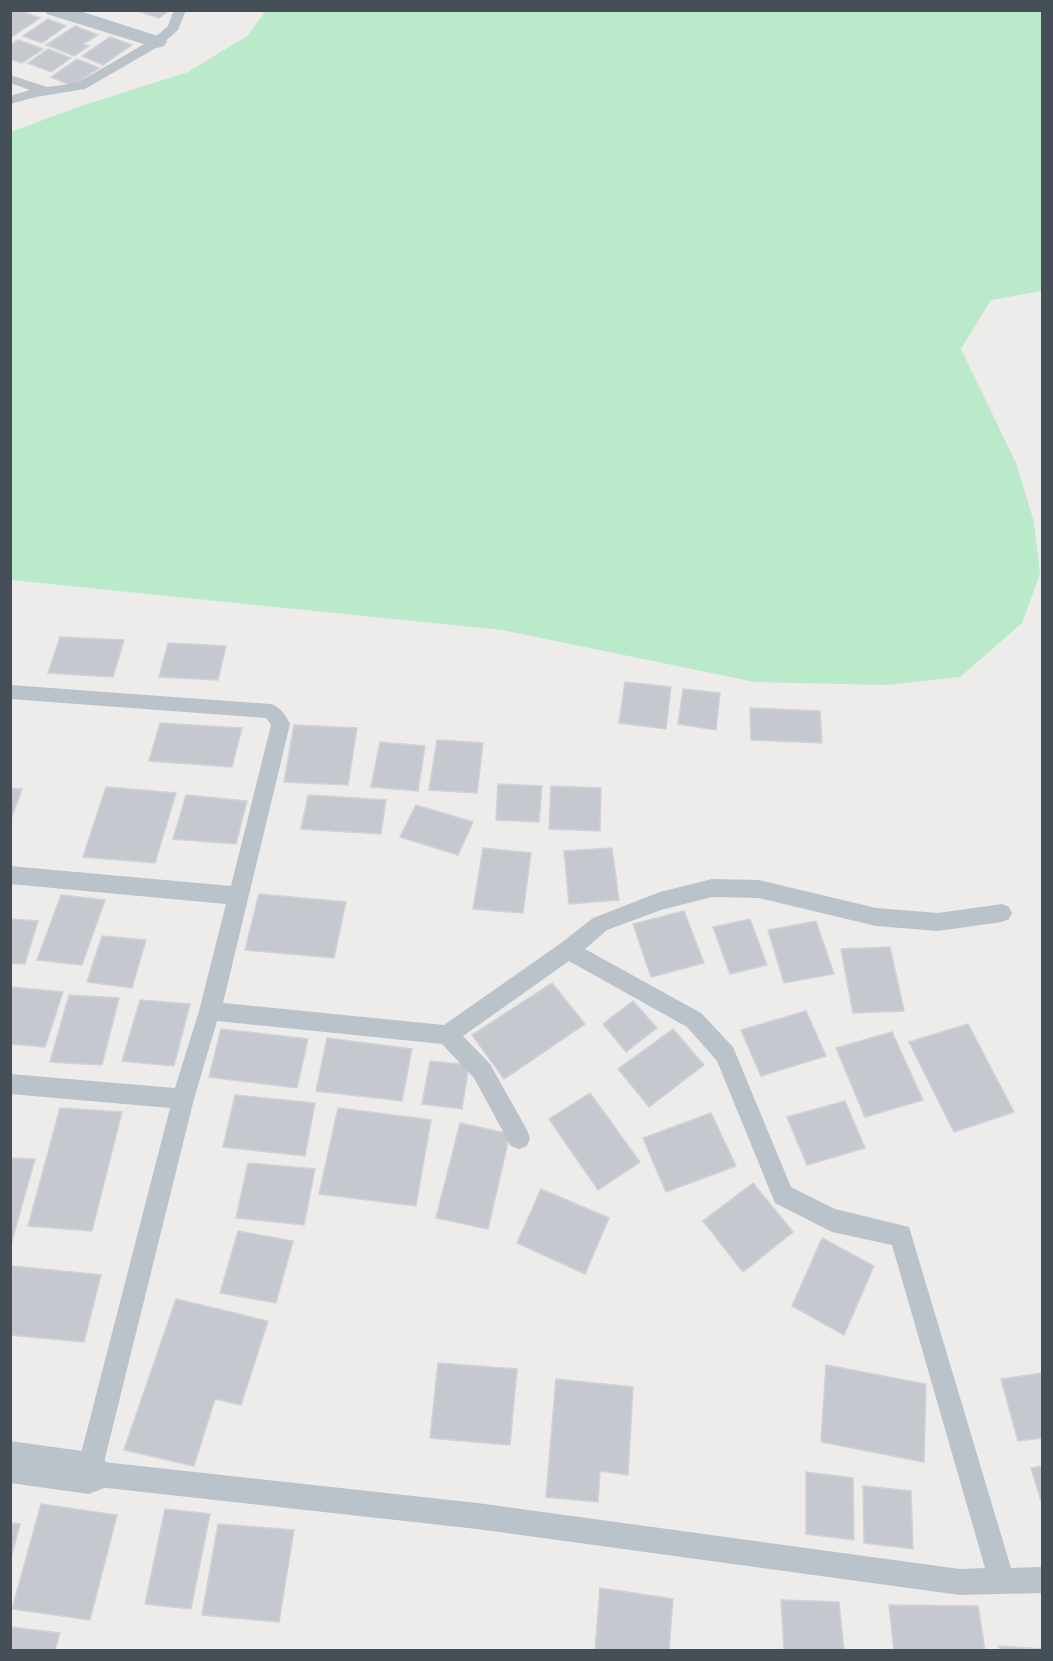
<svg xmlns="http://www.w3.org/2000/svg" width="1053" height="1661" viewBox="0 0 1053 1661" font-family="'Titillium Web',sans-serif">
<rect width="100%" height="100%" fill="#eeebeb"/>
<path fill="#bbeacb" d="M 266,11 L 1042,11 L 1042,291 L 991,300 L 961,349 L 1016,463 L 1034,522 L 1040,574 L 1022,623 L 960,677 L 887,685 L 755,682 L 502,630 L 11,580 L 11,132 L 78,107 L 188,72 L 247,36 Z"/>
<path fill="#c5c8ce" stroke="#cfd2d6" stroke-width="1.5" d="M 15,10 L 18,10 L 40,18 L 13,36 L 10,35 L 10,13 Z
M 135,10 L 170,10 L 159,18 Z
M 48,19 L 66,26 L 42,43 L 23,36 Z
M 75,26 L 98,35 L 83,44 L 89,46 L 74,56 L 46,45 Z
M 110,37 L 132,45 L 103,65 L 82,56 Z
M 18,40 L 43,49 L 22,63 L 10,59 L 10,45 Z
M 48,49 L 71,58 L 51,72 L 28,63 Z
M 77,59 L 99,68 L 72,86 L 51,77 Z
M 60,637 L 124,640 L 113,677 L 48,673 Z
M 168,643 L 226,646 L 218,680 L 159,677 Z
M 625,682 L 671,687 L 666,729 L 619,723 Z
M 683,689 L 720,693 L 716,730 L 678,724 Z
M 750,708 L 820,711 L 822,743 L 751,740 Z
M 160,723 L 242,728 L 232,767 L 149,761 Z
M 294,725 L 357,728 L 348,785 L 284,782 Z
M 437,740 L 483,743 L 477,793 L 429,790 Z
M 380,742 L 425,746 L 418,791 L 371,787 Z
M 498,784 L 542,786 L 539,822 L 496,820 Z
M 551,786 L 601,788 L 600,831 L 549,829 Z
M 106,787 L 176,793 L 155,863 L 83,857 Z
M 10,788 L 22,789 L 10,822 Z
M 186,795 L 247,801 L 236,844 L 173,839 Z
M 308,795 L 386,800 L 381,834 L 301,829 Z
M 416,805 L 473,822 L 458,855 L 400,837 Z
M 483,848 L 531,853 L 523,913 L 473,909 Z
M 612,848 L 619,900 L 569,904 L 564,851 Z
M 259,894 L 346,902 L 334,958 L 245,950 Z
M 61,895 L 105,900 L 82,965 L 37,960 Z
M 684,911 L 704,963 L 651,977 L 633,924 Z
M 10,919 L 38,921 L 25,964 L 10,963 Z
M 750,919 L 767,965 L 730,974 L 713,927 Z
M 816,921 L 834,974 L 784,983 L 768,930 Z
M 102,936 L 146,940 L 132,988 L 87,982 Z
M 890,947 L 904,1011 L 853,1013 L 841,949 Z
M 552,983 L 585,1024 L 504,1079 L 472,1035 Z
M 10,987 L 63,992 L 45,1047 L 10,1044 Z
M 69,995 L 119,998 L 102,1065 L 50,1062 Z
M 140,1000 L 190,1004 L 174,1066 L 122,1061 Z
M 633,1001 L 657,1028 L 626,1052 L 603,1024 Z
M 806,1011 L 826,1056 L 761,1076 L 741,1030 Z
M 968,1024 L 1014,1112 L 954,1132 L 909,1042 Z
M 221,1029 L 308,1039 L 297,1088 L 209,1077 Z
M 673,1029 L 704,1065 L 649,1107 L 618,1069 Z
M 892,1032 L 923,1100 L 865,1117 L 836,1048 Z
M 327,1038 L 412,1049 L 402,1101 L 316,1091 Z
M 430,1061 L 469,1065 L 462,1109 L 422,1104 Z
M 590,1093 L 640,1162 L 598,1190 L 549,1119 Z
M 235,1095 L 315,1103 L 305,1156 L 223,1147 Z
M 845,1101 L 865,1148 L 807,1165 L 787,1117 Z
M 60,1108 L 122,1112 L 92,1231 L 28,1226 Z
M 338,1108 L 431,1120 L 416,1206 L 319,1194 Z
M 711,1113 L 736,1166 L 666,1192 L 643,1138 Z
M 460,1123 L 510,1134 L 488,1229 L 436,1218 Z
M 10,1158 L 35,1159 L 10,1248 Z
M 248,1163 L 315,1169 L 304,1225 L 236,1218 Z
M 753,1183 L 793,1232 L 743,1272 L 703,1221 Z
M 541,1189 L 609,1218 L 585,1274 L 517,1243 Z
M 238,1231 L 293,1241 L 276,1303 L 220,1293 Z
M 822,1238 L 874,1266 L 844,1335 L 792,1306 Z
M 12,1266 L 101,1275 L 84,1342 L 10,1335 Z
M 176,1299 L 268,1321 L 241,1405 L 215,1399 L 194,1466 L 124,1450 Z
M 438,1363 L 517,1369 L 510,1445 L 430,1438 Z
M 826,1365 L 926,1384 L 924,1462 L 821,1442 Z
M 1042,1373 L 1042,1438 L 1018,1441 L 1001,1379 Z
M 556,1379 L 633,1387 L 628,1475 L 600,1471 L 598,1502 L 546,1497 Z
M 1042,1466 L 1042,1504 L 1031,1468 Z
M 806,1472 L 853,1478 L 854,1540 L 806,1534 Z
M 863,1486 L 911,1491 L 913,1549 L 864,1543 Z
M 41,1504 L 117,1515 L 90,1620 L 12,1609 Z
M 165,1509 L 210,1514 L 191,1609 L 145,1604 Z
M 10,1523 L 20,1524 L 10,1562 Z
M 218,1524 L 294,1530 L 279,1622 L 202,1615 Z
M 600,1588 L 673,1599 L 669,1650 L 595,1650 Z
M 781,1600 L 839,1602 L 844,1650 L 784,1650 Z
M 889,1605 L 978,1606 L 985,1650 L 894,1650 Z
M 10,1627 L 60,1633 L 55,1650 L 10,1650 Z
M 999,1646 L 1042,1649 L 1042,1650 L 1000,1650 Z"/>
<g fill="none" stroke-linecap="round" stroke-linejoin="round">
<path fill="#bac3ca" fill-rule="evenodd" d="M 174,10 L 186,10 L 178,30 L 161,45 L 85,89 L 36,97 L 10,104 L 10,96 L 30,90 L 10,83 L 10,75 L 47,87 L 77,83 L 153,39 L 168,26 Z
M 10,685 L 271,704 C 280,707 286,715 290,724 L 223,1003 L 444,1025 L 561,943 L 593,918 L 660,892 L 712,879 L 759,880 L 876,908 L 938,913 L 1002,904 L 1009,907 L 1012,913 L 1009,919 L 1002,922 L 938,931 L 876,926 L 759,898 L 712,897 L 661,910 L 607,930 L 585,949 L 701,1013 L 733,1047 L 791,1187 L 835,1209 L 909,1227 L 1011,1568 L 1042,1567 L 1042,1593 L 960,1595 L 477,1529 L 89,1486 L 80,1482 L 76,1473 L 170,1108 L 10,1094 L 10,1074 L 175,1088 L 199,1011 L 226,904 L 10,884 L 10,866 L 231,886 L 271,725 L 266,718 L 10,699 ZM 569,961 L 687,1027 L 717,1061 L 775,1203 L 832,1232 L 892,1245 L 985,1568 L 960,1569 L 477,1503 L 104,1462 L 194,1099 L 217,1021 L 442,1044 L 474,1078 L 511,1146 L 519,1149 L 527,1146 L 530,1138 L 527,1130 L 490,1064 L 463,1036 Z"/>
<path fill="#bac3ca" fill-rule="evenodd" d="M 44,10 L 77,10 L 164,38 L 167,42 L 164,46 L 157,48 L 150,46 L 47,14 Z
M 10,1441 L 89,1452 L 104,1458 L 110,1473 L 104,1488 L 89,1494 L 10,1483 Z"/>
</g>
<rect width="1053" height="1661" fill="none" stroke="#454f57" stroke-width="24"/>
</svg>
